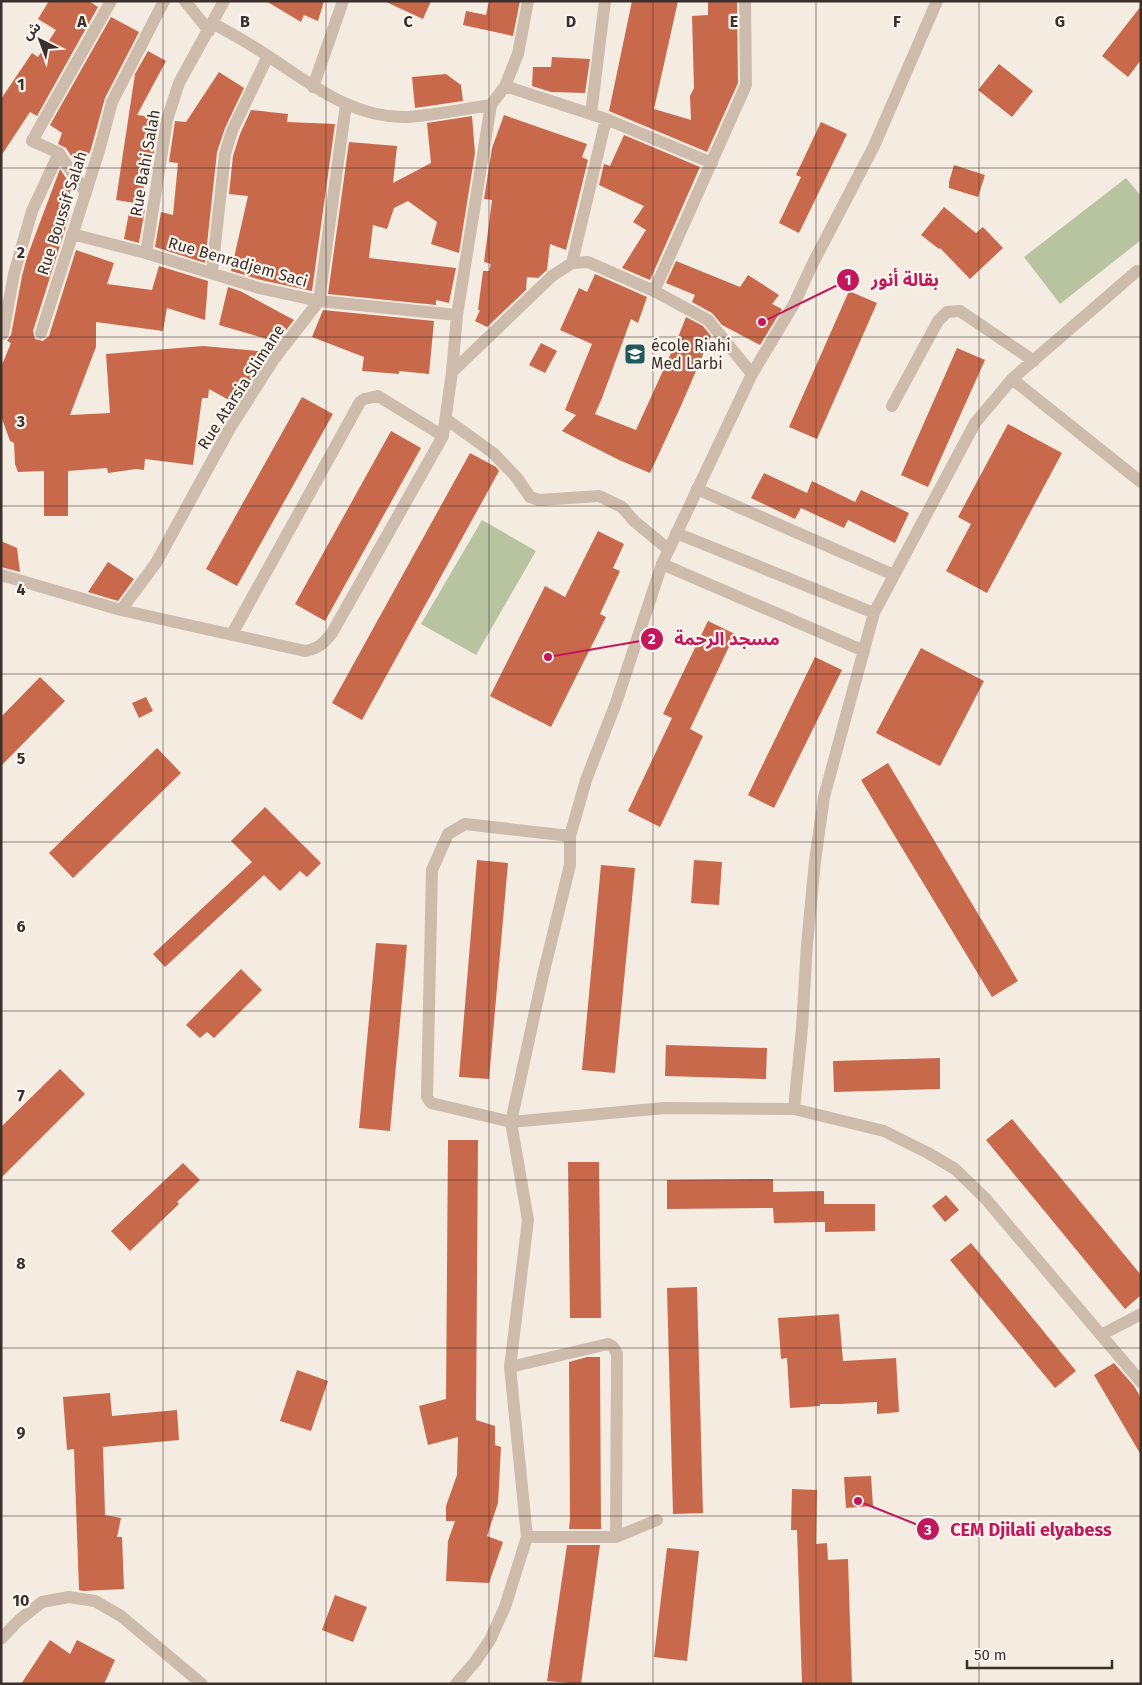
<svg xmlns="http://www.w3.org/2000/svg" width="1142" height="1685" viewBox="0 0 1142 1685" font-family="'Fira Sans','Noto Sans Arabic',sans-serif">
<rect width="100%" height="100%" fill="#f4ebe1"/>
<path fill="#b8c4a0" d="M 1126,178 L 1141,196 L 1141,240 L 1060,304 L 1024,257 Z
M 482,520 L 536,551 L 476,655 L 421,624 Z"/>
<path fill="#c8694b" d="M 49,1 L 89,1 L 98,7 L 37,116 L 30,112 L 1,156 L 1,99 L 32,53 L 38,57 L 56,30 L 38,19 Z
M 266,1 L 324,1 L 318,21 L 304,15 L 301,22 Z
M 384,1 L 431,1 L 423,19 Z
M 489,1 L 520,1 L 513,36 L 463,25 L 466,11 L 486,15 Z
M 632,1 L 678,1 L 654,109 L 691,120 L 690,96 L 694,88 L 692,16 L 708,15 L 708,1 L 737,1 L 738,83 L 707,152 L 609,111 Z
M 1141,6 L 1141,60 L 1128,77 L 1102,56 Z
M 111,17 L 139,32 L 105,98 L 91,149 L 82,172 L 66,148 L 58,144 L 62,133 L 50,125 Z
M 148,51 L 166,61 L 137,115 L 159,118 L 153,159 L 148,159 L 141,204 L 116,200 L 135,74 Z
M 552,57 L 590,59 L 585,93 L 551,92 L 532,86 L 533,67 L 551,67 Z
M 999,64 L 1033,91 L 1012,117 L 978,90 Z
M 219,72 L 244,88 L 225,128 L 217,152 L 205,263 L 155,247 L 161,212 L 173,215 L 178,163 L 169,162 L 175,121 L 186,122 Z
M 446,74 L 461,85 L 463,101 L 415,108 L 412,77 Z
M 251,110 L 288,114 L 287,122 L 335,124 L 312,291 L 261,280 L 231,271 L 248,196 L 229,194 L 233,156 L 240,134 Z
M 504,115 L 587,144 L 582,157 L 588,160 L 566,250 L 550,244 L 547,270 L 538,278 L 527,277 L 526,290 L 487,327 L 475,321 L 480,310 L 478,310 L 483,271 L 489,271 L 491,264 L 484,262 L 492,200 L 484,199 L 492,148 Z
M 472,116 L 475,153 L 459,253 L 431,244 L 437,222 L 408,201 L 394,208 L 387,229 L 373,225 L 369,258 L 456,268 L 449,303 L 436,300 L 436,305 L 328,294 L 349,142 L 397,146 L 393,183 L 431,163 L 427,123 Z
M 821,122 L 847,134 L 799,233 L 779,223 L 801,177 L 796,175 Z
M 624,135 L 700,167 L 650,280 L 622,268 L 646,230 L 633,222 L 644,206 L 599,185 L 604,164 L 610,166 Z
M 954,165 L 985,175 L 978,197 L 949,188 L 949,182 Z
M 60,169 L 72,187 L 63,211 L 70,214 L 33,331 L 35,339 L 43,341 L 49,336 L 76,250 L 114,263 L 107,284 L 152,290 L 159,266 L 208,281 L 205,320 L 167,308 L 163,331 L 96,322 L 96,347 L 70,415 L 110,413 L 106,354 L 203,346 L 269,352 L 236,404 L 209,389 L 208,398 L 202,398 L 193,465 L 145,459 L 144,470 L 136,469 L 108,473 L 107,468 L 68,471 L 68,516 L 44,516 L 44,471 L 18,472 L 15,464 L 14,443 L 10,441 L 1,416 L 1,367 L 11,343 L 7,341 L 11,335 L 22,276 L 27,257 Z
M 130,207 L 145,209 L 139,243 L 124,239 Z
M 944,207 L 976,233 L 983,227 L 1003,248 L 970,279 L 940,248 L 939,249 L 921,235 Z
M 676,261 L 740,287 L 748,275 L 779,295 L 772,304 L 782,309 L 760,345 L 722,325 L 712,313 L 692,302 L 695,295 L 666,283 Z
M 595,274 L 647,297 L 638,323 L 631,319 L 602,398 L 595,414 L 636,430 L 677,340 L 686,317 L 703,326 L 711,336 L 680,408 L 650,473 L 619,460 L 562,431 L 576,415 L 565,410 L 592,344 L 560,330 L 579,288 L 587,292 Z
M 228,287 L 240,291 L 294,320 L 277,342 L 219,325 Z
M 849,291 L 877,303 L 817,439 L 789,427 Z
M 323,310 L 434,321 L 429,374 L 399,371 L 399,374 L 362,371 L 364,357 L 312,337 Z
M 541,343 L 557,351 L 545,373 L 529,365 Z
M 957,348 L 985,360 L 928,487 L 901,475 Z
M 302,397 L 333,414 L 237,586 L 206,569 Z
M 1008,424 L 1062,453 L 987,593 L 946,571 L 971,524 L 958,517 Z
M 391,431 L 421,448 L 325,621 L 295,604 Z
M 470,453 L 496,467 L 499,471 L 362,720 L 332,703 Z
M 764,473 L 807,493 L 812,481 L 855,502 L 861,490 L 909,513 L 895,543 L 848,520 L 844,528 L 801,508 L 795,519 L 751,498 Z
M 598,531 L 624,544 L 613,568 L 620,571 L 600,614 L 606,617 L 551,727 L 490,696 L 545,586 L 565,597 Z
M 1,541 L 17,548 L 20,572 L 1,567 Z
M 108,562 L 134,579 L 118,601 L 88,592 Z
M 708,621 L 735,634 L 690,729 L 703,736 L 660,827 L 628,811 L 672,718 L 663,714 Z
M 921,648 L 984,681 L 940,766 L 876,733 Z
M 815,657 L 842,670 L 774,808 L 748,795 Z
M 40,677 L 65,701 L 1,766 L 1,717 Z
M 146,697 L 153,711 L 139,718 L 132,703 Z
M 157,748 L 181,773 L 73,878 L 49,853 Z
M 888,763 L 1018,981 L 992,997 L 861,780 Z
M 265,807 L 321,863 L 307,877 L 300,871 L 280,891 L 264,875 L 165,967 L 153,954 L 252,862 L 231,841 Z
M 477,860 L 508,863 L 489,1079 L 459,1077 Z
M 694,860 L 722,862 L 719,905 L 691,903 Z
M 601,865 L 635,868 L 615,1073 L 582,1070 Z
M 376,943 L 407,945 L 390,1131 L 359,1128 Z
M 241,969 L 262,990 L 214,1038 L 207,1032 L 200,1038 L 186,1025 Z
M 666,1045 L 767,1048 L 766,1079 L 665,1076 Z
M 940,1058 L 940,1089 L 834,1092 L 833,1061 Z
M 60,1069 L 85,1094 L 1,1178 L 1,1127 Z
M 1012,1119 L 1141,1275 L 1141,1295 L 1125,1309 L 986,1140 Z
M 448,1140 L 478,1140 L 476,1420 L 495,1426 L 495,1445 L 501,1447 L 498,1503 L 487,1536 L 503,1542 L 489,1583 L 446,1581 L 448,1541 L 455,1521 L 446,1521 L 446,1506 L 457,1475 L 458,1437 L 428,1445 L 419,1406 L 446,1399 Z
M 568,1162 L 599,1162 L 601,1318 L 570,1318 Z
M 183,1163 L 200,1180 L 177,1202 L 179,1204 L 130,1251 L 111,1231 Z
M 773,1179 L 773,1192 L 824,1191 L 824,1204 L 875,1204 L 875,1231 L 825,1232 L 825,1222 L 774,1223 L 773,1208 L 667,1209 L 667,1180 Z
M 946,1195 L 959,1210 L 945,1222 L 932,1206 Z
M 971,1243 L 1076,1371 L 1055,1388 L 950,1260 Z
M 697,1287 L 703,1513 L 673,1514 L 667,1288 Z
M 839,1314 L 843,1361 L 896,1358 L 899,1412 L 877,1414 L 877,1402 L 841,1404 L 820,1404 L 820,1406 L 790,1408 L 787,1358 L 781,1359 L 778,1318 Z
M 587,1357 L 600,1357 L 601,1529 L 569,1529 L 570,1519 L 569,1362 Z
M 1114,1363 L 1134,1386 L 1141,1398 L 1141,1455 L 1094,1375 Z
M 297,1370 L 328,1381 L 311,1431 L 280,1421 Z
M 110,1393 L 112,1416 L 177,1410 L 179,1440 L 103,1447 L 105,1515 L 121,1518 L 117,1537 L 122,1537 L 124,1589 L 83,1591 L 79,1590 L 74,1449 L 67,1450 L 63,1397 Z
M 871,1476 L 873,1506 L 846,1508 L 844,1477 Z
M 792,1489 L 817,1490 L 816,1544 L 827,1543 L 828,1560 L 848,1559 L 852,1684 L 802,1684 L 797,1530 L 791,1530 Z
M 567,1545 L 600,1545 L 581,1684 L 547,1681 Z
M 667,1548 L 699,1551 L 687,1661 L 654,1657 Z
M 335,1595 L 367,1607 L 353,1642 L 322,1630 Z
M 50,1640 L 70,1654 L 77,1640 L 115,1660 L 104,1684 L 21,1684 Z"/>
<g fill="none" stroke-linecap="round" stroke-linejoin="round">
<path stroke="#cdbbac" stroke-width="12" d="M 185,1 L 209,31
M 212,23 C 231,33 250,44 268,56 C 311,84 353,119 408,117 C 435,115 464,109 491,105
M 505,86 L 606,119 L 712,163
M 313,87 L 343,1
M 591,114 L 605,1
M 86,193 L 59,153 L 32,141 L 111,1
M 72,234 L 146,253 L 259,288 L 319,301 L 457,315
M 146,253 L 167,120 L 179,83 L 224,1
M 572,263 L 606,119
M 212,272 L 225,154 L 232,131 L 268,56
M 654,291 L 746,85 L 745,1
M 41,333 L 99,151 L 112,102 L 164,1
M 3,334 L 14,274 L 32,211 L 59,153
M 452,372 L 552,276 L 572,263 L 588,262 L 654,291 L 708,320 L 752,374
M 1012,379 L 1141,482
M 892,406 L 938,321 L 947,312 L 960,311 L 1034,361
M 446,419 L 493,453 L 517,478 L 530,497 L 539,500 L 599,496 L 622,507 L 634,521 L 668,549
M 697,489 L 894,575
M 676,533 L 874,613 L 824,797 L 815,861 L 807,944 L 802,1028 L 794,1109
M 662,564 L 864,651
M 1,575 L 121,610 L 305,651 C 318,649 324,643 332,633 L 443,436 L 452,372 L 457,315 L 491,105 L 505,86 L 518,54 L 528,1
M 121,610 L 156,563 L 230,428 L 274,359 L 319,301 L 346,104
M 874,613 L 975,423 L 1012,379 L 1137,271
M 232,634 L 360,402 L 364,399 L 378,396 L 443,436
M 570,836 L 465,824 L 448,834 L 432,870 L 427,1097 L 431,1103 L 511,1122 L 665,1108 L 794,1109 L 884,1131 L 928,1153 L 955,1169 L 985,1198 L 1141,1382
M 1101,1335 L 1141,1314
M 510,1367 L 608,1344 L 613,1347 L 617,1354 L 616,1537
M 527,1537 L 616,1537 L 657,1520"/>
<path stroke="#cdbbac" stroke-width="12" d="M 1,1639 L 18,1621 L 42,1602 L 69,1597 L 95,1601 L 121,1616 L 202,1684
M 456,1684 L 475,1662 L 490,1640 L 505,1607 L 527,1537 L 510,1367 L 528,1220 L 511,1122 L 543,975 L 570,865 L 570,836 L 586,780 L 616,703 L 662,564 L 752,374 L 794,304 L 813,263 L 874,146 L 937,1"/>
</g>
<path fill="none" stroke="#3b302b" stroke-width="1" stroke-opacity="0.55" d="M 163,1 L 163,1684M 326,1 L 326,1684M 489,1 L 489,1684M 653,1 L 653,1684M 816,1 L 816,1684M 979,1 L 979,1684M 1,168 L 1141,168M 1,337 L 1141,337M 1,506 L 1141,506M 1,674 L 1141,674M 1,842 L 1141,842M 1,1011 L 1141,1011M 1,1180 L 1141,1180M 1,1348 L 1141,1348M 1,1516 L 1141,1516"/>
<defs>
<g id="school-square" transform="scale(1.125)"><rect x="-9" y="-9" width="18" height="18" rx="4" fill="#1f5a5e" stroke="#fbf5ee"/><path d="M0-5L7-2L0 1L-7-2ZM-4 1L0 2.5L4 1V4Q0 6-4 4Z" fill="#fff"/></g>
</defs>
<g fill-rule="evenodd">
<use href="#school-square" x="635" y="354"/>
</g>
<g text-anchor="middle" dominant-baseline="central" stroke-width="4.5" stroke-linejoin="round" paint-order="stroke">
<g font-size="16" fill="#3b302b" stroke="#fbf5ee">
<text transform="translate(145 163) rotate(-80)">Rue Bahi Salah</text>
<text transform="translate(62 213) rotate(-72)">Rue Boussif Salah</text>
<text transform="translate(238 262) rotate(16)">Rue Benradjem Saci</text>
<text transform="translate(241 387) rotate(-57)">Rue Atarsia Slimane</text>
</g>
<g font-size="16" fill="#3b302b" stroke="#fbf5ee" text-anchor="start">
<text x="651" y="345">école Riahi<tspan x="651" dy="18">Med Larbi</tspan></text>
</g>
</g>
<g font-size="16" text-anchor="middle" font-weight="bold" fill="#3b302b" stroke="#fbf5ee" stroke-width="4.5" stroke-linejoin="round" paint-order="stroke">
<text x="82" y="27">A</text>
<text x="245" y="27">B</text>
<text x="408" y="27">C</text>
<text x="571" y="27">D</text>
<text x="734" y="27">E</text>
<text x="897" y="27">F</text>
<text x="1060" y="27">G</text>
<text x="21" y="90">1</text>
<text x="21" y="258">2</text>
<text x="21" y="427">3</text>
<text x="21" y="595">4</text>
<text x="21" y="764">5</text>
<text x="21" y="932">6</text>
<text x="21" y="1101">7</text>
<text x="21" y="1269">8</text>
<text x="21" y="1438">9</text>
<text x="21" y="1606">10</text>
</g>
<path fill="none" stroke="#c2185b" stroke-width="2" d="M762 322L848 280M548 657L652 639M858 1501L928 1529"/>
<g fill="#c2185b" stroke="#fbf5ee" stroke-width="2">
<circle cx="762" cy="322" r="5"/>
<circle cx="548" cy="657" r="5"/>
<circle cx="858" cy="1501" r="5"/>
<circle cx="848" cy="280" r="12"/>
<circle cx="652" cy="639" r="12"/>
<circle cx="928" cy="1529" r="12"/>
</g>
<g font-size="15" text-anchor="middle" font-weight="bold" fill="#fff">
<text x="848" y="285">1</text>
<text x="652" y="644">2</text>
<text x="928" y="1535">3</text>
</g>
<g font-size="18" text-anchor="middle" font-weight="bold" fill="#c2185b" stroke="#fbf5ee" stroke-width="4.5" stroke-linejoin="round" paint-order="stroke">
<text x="905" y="286">بقالة أنور</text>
<text x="727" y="645">مسجد الرحمة</text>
<text x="1031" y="1536">CEM Djilali elyabess</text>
</g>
<rect width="1142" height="1685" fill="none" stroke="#3b302b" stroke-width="5"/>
<g transform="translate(40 40) rotate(318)" stroke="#fbf5ee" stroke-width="4" paint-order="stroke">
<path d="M0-4L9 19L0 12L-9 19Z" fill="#3b302b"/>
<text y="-8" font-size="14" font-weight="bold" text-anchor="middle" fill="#3b302b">ش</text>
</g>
<path d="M967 1660v8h145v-8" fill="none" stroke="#3b302b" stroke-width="2.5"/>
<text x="974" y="1660" font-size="15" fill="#3b302b" stroke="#fbf5ee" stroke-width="4" paint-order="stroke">50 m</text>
</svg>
